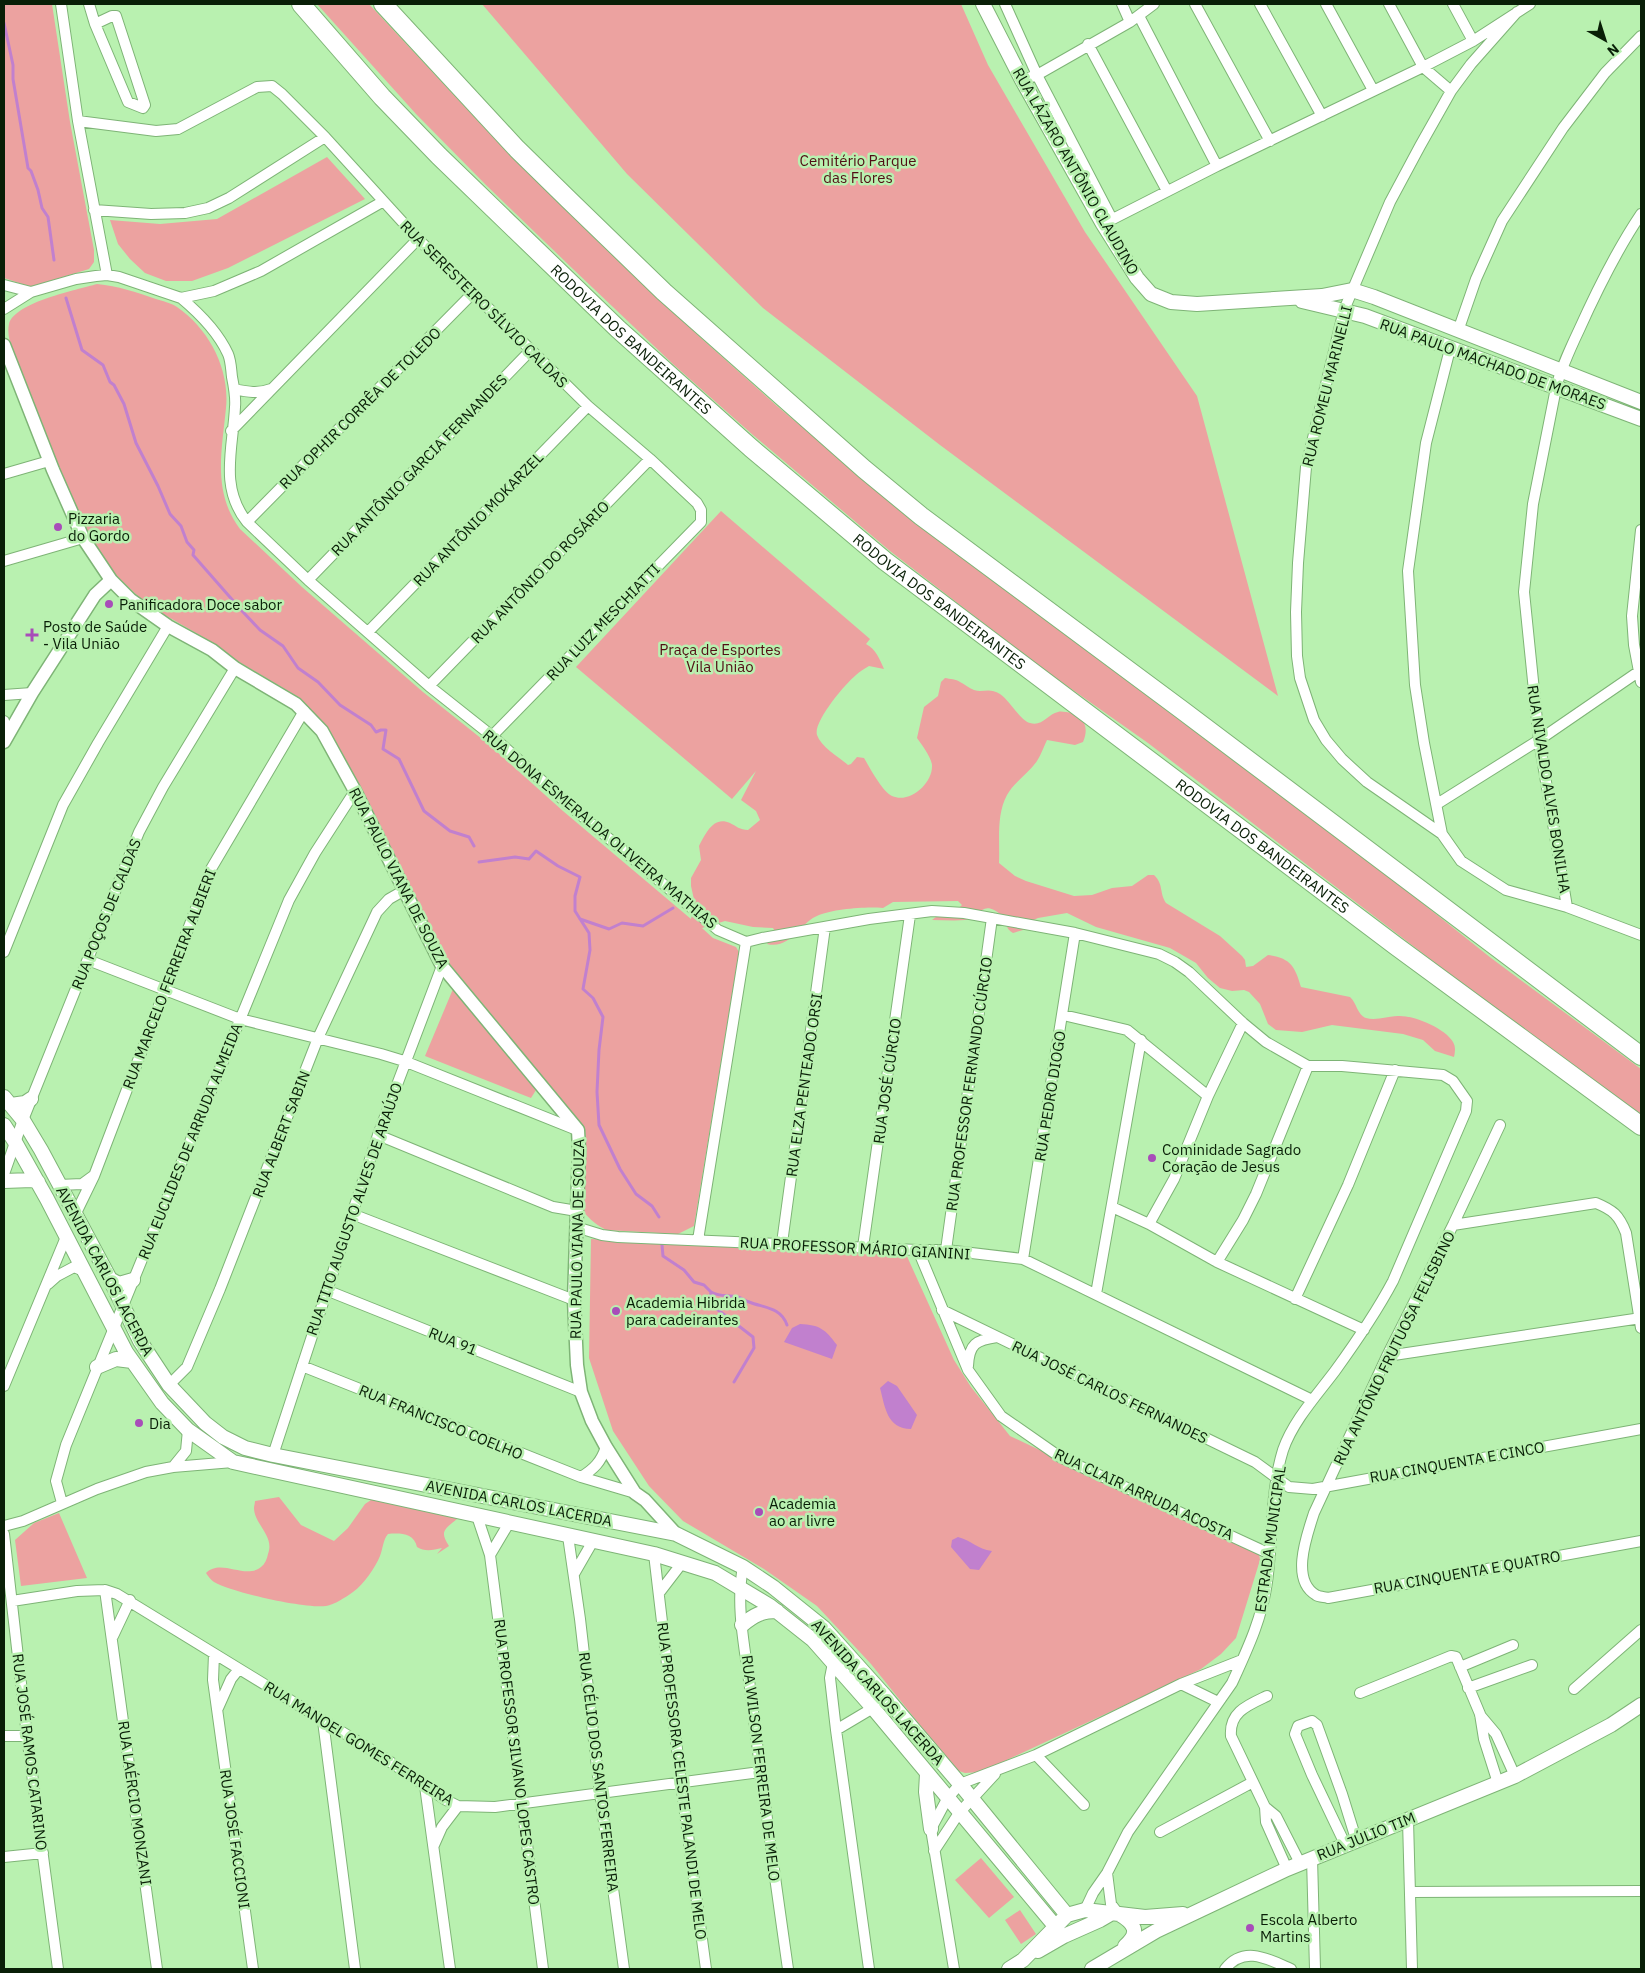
<svg xmlns="http://www.w3.org/2000/svg" width="1645" height="1973" viewBox="0 0 1645 1973" font-family="'IBM Plex Sans',sans-serif">
<rect width="100%" height="100%" fill="#b9f1b0"/>
<path fill="#eca2a0" d="M 4,4 L 52,4 L 70,122 L 94,250 L 94,262 L 89,269 L 31,287 L 4,278 Z
M 317,4 L 369,4 L 511,156 L 599,242 L 701,338 L 777,406 L 914,521 L 1397,883 L 1491,958 L 1641,1069 L 1641,1115 L 1468,988 L 1148,743 L 1043,669 L 890,551 L 753,435 L 674,365 L 573,269 L 486,185 L 416,114 Z
M 482,4 L 961,4 L 988,65 L 1085,232 L 1197,396 L 1278,696 L 940,445 L 763,308 L 627,174 Z
M 327,157 L 365,199 L 228,268 L 192,281 L 166,281 L 145,273 L 130,259 L 118,244 L 110,220 L 160,224 L 217,219 Z
M 97,284 C 118,286 136,292 156,299 C 162,301 171,303 177,307 C 209,329 230,369 226,408 C 222,450 212,492 240,529 L 302,587 L 423,692 L 487,743 L 563,811 L 691,919 L 695,904 L 691,886 L 691,878 L 701,860 L 699,846 C 705,835 713,815 730,823 C 736,826 740,830 748,830 L 760,820 L 756,811 L 741,800 L 756,771 L 732,799 L 576,667 L 721,511 L 870,639 L 866,644 C 876,649 880,660 884,669 L 869,666 C 864,669 859,672 856,675 C 845,684 813,722 817,735 C 821,747 839,757 848,765 L 851,764 L 857,757 L 864,758 C 870,768 882,791 892,796 C 910,804 933,783 932,765 C 931,757 922,745 917,738 L 924,707 L 938,696 L 941,682 L 945,678 C 950,679 956,679 960,682 C 964,684 969,688 974,690 C 983,693 989,687 1000,694 C 1010,701 1020,720 1030,723 C 1042,727 1048,714 1058,712 C 1061,711 1063,712 1066,712 C 1083,714 1090,726 1083,742 L 1075,745 L 1047,740 C 1044,746 1041,755 1037,761 C 1029,773 1014,782 1007,795 C 996,815 1000,842 999,863 L 1015,876 L 1026,881 L 1074,896 L 1092,895 L 1112,888 L 1132,886 L 1148,875 L 1154,875 C 1164,885 1159,892 1166,903 L 1220,936 L 1242,956 L 1245,960 L 1246,967 L 1253,966 L 1268,955 C 1291,958 1295,967 1301,987 L 1350,997 C 1357,1003 1357,1015 1366,1018 C 1376,1021 1388,1016 1398,1016 C 1413,1015 1445,1028 1453,1042 C 1456,1047 1455,1052 1454,1057 L 1435,1051 L 1423,1040 L 1403,1034 L 1332,1025 L 1302,1032 L 1276,1030 L 1268,1024 L 1260,1004 L 1249,992 L 1244,990 L 1232,991 L 1220,988 L 1208,978 L 1196,963 L 1170,948 L 1096,927 L 1067,913 L 1038,918 L 1029,922 L 1023,930 L 1013,933 C 1005,929 1006,920 1000,914 C 981,899 980,918 965,920 C 954,921 943,920 932,920 C 940,912 954,914 962,905 L 958,901 L 893,902 L 883,908 C 868,906 833,909 819,915 C 800,922 791,950 767,944 L 776,933 L 773,928 L 753,927 L 725,921 L 702,928 L 713,938 L 736,947 L 739,952 L 694,1226 L 678,1234 L 606,1230 C 597,1225 590,1220 583,1211 L 586,1150 L 585,1128 L 448,962 L 361,787 L 327,727 L 300,698 L 239,662 L 215,644 L 146,604 L 116,575 L 89,535 L 59,468 L 12,351 C 10,342 7,333 9,324 C 15,302 77,290 97,284 Z
M 453,989 L 536,1090 L 531,1098 L 425,1056 Z
M 591,1239 L 905,1252 L 954,1360 L 971,1387 L 1010,1436 L 1259,1554 L 1260,1560 L 1236,1638 L 1221,1654 L 1201,1669 L 1174,1682 L 981,1772 L 965,1773 L 956,1770 L 871,1664 L 817,1606 L 764,1569 L 683,1521 L 649,1486 L 613,1431 L 589,1358 Z
M 279,1497 L 301,1525 L 334,1541 L 348,1528 L 365,1504 L 374,1498 L 448,1514 L 457,1519 C 445,1529 439,1531 449,1546 L 437,1554 L 442,1548 C 433,1550 425,1552 417,1547 C 414,1533 400,1533 388,1534 C 383,1540 383,1548 380,1556 C 375,1568 364,1584 353,1592 C 346,1597 334,1605 326,1606 C 306,1609 230,1592 214,1582 C 211,1580 208,1576 206,1573 C 221,1558 245,1580 261,1567 C 265,1564 267,1559 268,1554 C 275,1536 254,1524 254,1508 C 254,1506 255,1503 255,1501 Z
M 59,1513 L 87,1578 L 21,1586 L 15,1540 L 34,1523 Z
M 981,1858 L 1014,1897 L 989,1918 L 955,1880 Z
M 1020,1910 L 1036,1934 L 1021,1944 L 1005,1920 Z"/>
<path fill="#c180ce" d="M 800,1324 C 820,1325 825,1329 837,1345 L 832,1359 L 784,1342 L 792,1328 Z
M 888,1381 L 897,1386 L 917,1415 L 911,1429 C 887,1429 885,1407 880,1388 Z
M 958,1537 C 971,1540 977,1549 992,1551 L 979,1570 L 970,1569 L 951,1547 L 952,1540 Z"/>
<g fill="none" stroke-linecap="round" stroke-linejoin="round">
<path stroke="#c180ce" stroke-width="3" d="M 4,23 L 13,65 L 13,79 L 28,168 L 31,171 L 38,190 L 42,208 L 48,217 L 54,260
M 66,298 L 82,350 L 103,365 L 110,382 L 114,385 L 124,404 L 136,443 L 158,486 L 170,514 L 181,526 L 187,542 L 194,550 L 193,555 L 243,612 L 260,630 L 283,646 L 298,668 L 318,682 L 340,705 L 371,725 L 376,732 L 381,730 L 386,730 L 383,749 L 399,759 L 424,811 L 450,831 L 469,837 L 474,846
M 479,862 L 515,857 L 529,859 L 536,851 L 558,866 L 580,877 L 575,896 L 575,911 L 589,933 L 590,950 L 583,989 L 593,998 L 603,1017 L 599,1050 L 597,1092 L 599,1125 L 620,1169 L 636,1194 L 652,1206 L 659,1217
M 580,919 L 609,929 L 622,923 L 643,926 L 673,908
M 662,1245 L 663,1256 L 684,1270 L 694,1282 L 704,1285 L 711,1292 L 710,1299 L 713,1306 L 753,1337 L 754,1348 L 734,1382
M 711,1292 C 722,1298 728,1294 738,1297 C 742,1298 745,1301 749,1302 C 764,1308 781,1307 787,1325"/>
<g stroke="#7eb476" stroke-width="12">
<path id="minor" d="M 61,4 L 78,121 L 107,275
M 89,4 L 95,24 L 128,102 L 143,108 L 145,105 L 116,16 L 112,16 L 95,24
M 1005,4 L 1037,75 L 1112,219
M 1122,4 L 1130,22
M 1195,4 L 1270,141
M 1260,4 L 1322,116
M 1326,4 L 1373,90
M 1389,4 L 1423,67 L 1451,91
M 1453,4 L 1473,41
M 1517,12 L 1471,64 L 1451,91 L 1420,146 L 1390,202 L 1344,310 L 1306,467 L 1298,563 L 1296,612 L 1297,656 L 1300,678 L 1314,720 L 1326,740 L 1342,759 L 1367,782 L 1442,834 L 1461,861 L 1506,890 L 1567,907 L 1641,935
M 1139,16 L 1217,166
M 1088,44 L 1167,191
M 1022,80 L 1037,75 L 1130,22 L 1154,4
M 78,121 L 156,131 L 178,129 L 257,87 L 272,86 L 282,94 L 325,137 L 418,239 L 588,406 L 650,459 L 697,503 L 701,510 L 701,522 L 492,736
M 94,210 L 151,214 L 185,213 L 208,208 L 229,198 L 325,137
M 1103,224 L 1217,166 L 1423,67 L 1473,41 L 1530,4
M 4,285 L 31,292
M 181,298 C 199,313 218,332 228,354 C 231,361 231,369 232,377 C 234,387 236,397 235,407 C 233,448 219,487 247,522 L 308,580 L 429,686 L 492,736 L 569,805 L 718,930 L 746,942 L 762,938 L 869,919 L 932,911 L 964,913 L 1075,933 L 1159,954 L 1175,962 L 1189,972 L 1243,1023 L 1266,1042 L 1308,1066 L 1342,1066 L 1443,1075 L 1453,1081 L 1467,1101 L 1466,1111 L 1393,1281 C 1376,1313 1356,1342 1335,1371 C 1317,1395 1293,1421 1283,1450 C 1270,1492 1273,1539 1267,1582 C 1262,1619 1247,1650 1232,1683 L 1128,1832 L 1107,1873 L 1093,1893 L 1085,1910
M 4,309 L 31,292 L 76,279 L 96,276 L 107,275 L 119,277 L 181,298 L 214,291 L 261,271 L 382,202
M 1458,331 L 1476,279 L 1502,221 L 1563,128 L 1605,73 L 1641,36
M 234,389 C 248,392 258,394 271,389
M 231,431 L 418,239
M 4,474 L 49,461
M 247,522 L 473,293
M 1641,530 L 1632,616 L 1634,645 L 1641,682
M 4,561 L 83,538
M 308,580 L 531,350
M 368,632 L 588,406
M 429,686 L 650,459
M 4,695 L 32,693
M 4,721 L 7,734
M 1437,804 L 1539,740 L 1641,670
M 1442,834 L 1424,743 L 1415,685 L 1408,571 L 1426,443 L 1450,349
M 1567,907 L 1539,740 L 1524,592 L 1533,504 L 1556,388 C 1561,368 1570,349 1579,330 C 1597,290 1616,251 1641,214
M 4,952 L 63,805 L 98,743 L 168,626
M 88,960 L 240,1019 L 381,1054 L 404,1061 L 577,1130
M 1063,1015 L 1127,1030 L 1208,1096
M 1500,1125 L 1453,1225 L 1387,1356 L 1314,1513 C 1307,1535 1290,1580 1316,1595 C 1319,1597 1325,1597 1328,1598 L 1641,1541
M 378,1135 L 553,1207 L 577,1211
M 4,1174 L 23,1120 L 139,832 L 163,787 L 235,668
M 59,1185 L 82,1184 L 93,1176
M 1112,1207 L 1149,1224 L 1217,1262 L 1364,1330
M 352,1214 L 574,1300
M 75,1215 L 94,1176 L 211,869 L 304,711
M 1149,1224 L 1174,1179 L 1208,1096 L 1243,1023
M 1453,1225 L 1596,1203 C 1613,1210 1619,1215 1626,1233 L 1641,1328
M 576,1227 L 602,1235 L 618,1237 L 918,1250 L 946,1250 L 1023,1259 L 1312,1400
M 698,1240 L 746,942
M 782,1243 L 825,927
M 863,1247 L 910,915
M 918,1250 L 968,1370 L 1001,1416 L 1060,1457 L 1270,1554
M 946,1250 L 992,918
M 1023,1259 L 1075,933
M 1217,1262 L 1243,1220 L 1256,1194 L 1308,1066
M 48,1284 L 57,1276 L 74,1267 L 84,1271
M 326,1290 L 581,1392
M 1096,1294 L 1141,1040
M 1295,1299 L 1348,1185 L 1395,1070
M 942,1310 L 1255,1462 L 1289,1487 L 1313,1489 L 1641,1429
M 1387,1356 L 1641,1318
M 302,1366 L 581,1477 L 635,1493
M 968,1366 C 969,1344 976,1340 997,1337
M 169,1385 L 187,1367 L 220,1289 L 318,1038 L 377,912 L 389,899 L 403,891
M 4,1386 L 66,1237
M 273,1455 L 378,1135 L 442,966
M 173,1467 L 186,1451 L 188,1430
M 581,1477 C 594,1469 601,1462 606,1447
M 62,1503 L 56,1481 L 66,1445 L 289,900 L 315,853 L 355,791
M 477,1516 L 490,1555 L 543,1969
M 4,1526 L 23,1521 L 97,1489 L 146,1472 L 173,1467 L 233,1462
M 4,1534 L 27,1736 L 58,1969
M 568,1536 L 580,1619 L 600,1793 L 624,1969
M 654,1554 L 681,1783 L 706,1969
M 490,1555 L 509,1523
M 743,1567 C 735,1608 746,1653 751,1695 C 762,1787 775,1878 788,1969
M 574,1574 L 593,1541
M 105,1590 L 157,1969
M 659,1593 L 682,1563
M 12,1601 L 77,1591 L 105,1590 L 117,1594 L 383,1757 L 446,1800 L 458,1806 L 495,1807 L 760,1772
M 113,1636 L 130,1600
M 845,1652 L 833,1663 L 830,1678 L 836,1730 L 869,1969
M 214,1654 L 213,1680 L 253,1969
M 1460,1667 L 1513,1645
M 1181,1684 L 1218,1702
M 1468,1688 L 1532,1665
M 1574,1689 L 1641,1630
M 1360,1693 L 1451,1656 L 1456,1657 L 1480,1714 L 1484,1739 L 1498,1783
M 1267,1696 C 1248,1705 1229,1712 1231,1736 L 1265,1807 L 1266,1822 L 1287,1869
M 218,1708 L 231,1679 L 239,1669
M 1480,1715 L 1496,1734 L 1515,1776
M 323,1721 L 355,1969
M 836,1730 L 873,1708 L 885,1696
M 4,1736 L 27,1736
M 1036,1755 L 1084,1805
M 425,1786 L 450,1969
M 1265,1807 L 1276,1816 L 1300,1863
M 1408,1820 L 1412,1969
M 1160,1832 L 1253,1782
M 1345,1844 L 1312,1775 L 1295,1734 L 1298,1726 L 1312,1721 L 1317,1725 L 1342,1794 L 1356,1839
M 434,1845 L 442,1827 L 458,1806
M 934,1851 L 959,1813 L 995,1774
M 4,1857 L 43,1853
M 1312,1858 L 1315,1969
M 1107,1873 L 1111,1904 L 1117,1912
M 1411,1892 L 1641,1891
M 954,1969 L 931,1829 L 947,1799 L 960,1784 L 1036,1755 L 1181,1684 L 1242,1660
M 1225,1969 C 1244,1945 1268,1959 1291,1969"/>
</g>
<g stroke="#7eb476" stroke-width="15">
<path id="tertiary" d="M 4,345 L 53,470 L 83,538 L 111,580 L 131,600 L 168,626 L 212,650 L 235,668 L 296,704 L 322,731 L 355,791 L 442,966 L 578,1130 L 579,1150 L 574,1300 L 577,1365 L 581,1392 L 592,1421 L 606,1447 L 635,1493 L 645,1500 L 676,1534
M 4,742 L 32,693 L 95,595 L 111,580"/>
</g>
<g stroke="#7eb476" stroke-width="16">
<path id="secondary" d="M 983,4 L 1022,80 L 1103,224 L 1137,278 L 1151,294 L 1171,302 L 1197,304 L 1322,296 L 1352,290 L 1374,297 L 1641,402
M 1302,301 L 1365,316 L 1641,419
M 4,1097 L 23,1120 L 41,1150 L 110,1279 L 140,1341 L 169,1385 L 205,1423 L 223,1437 L 245,1448 L 273,1455 L 676,1534 L 743,1567 L 773,1587 L 824,1628 L 885,1696 L 960,1784 L 1067,1915
M 11,1105 L 25,1103 L 31,1099
M 4,1125 L 15,1142 L 47,1199 L 126,1352 L 162,1403 L 188,1430 L 233,1462 L 654,1554 L 715,1573 L 770,1606 L 813,1640 L 873,1708 L 1055,1926
M 4,1181 L 32,1180 L 38,1182
M 110,1279 L 119,1284 L 133,1280
M 97,1367 L 116,1359 L 132,1361
M 742,1625 C 754,1615 762,1611 777,1611
M 927,1774 L 926,1792 L 931,1829
M 1119,1914 C 1134,1923 1141,1932 1125,1946
M 1038,1951 L 1064,1936 L 1100,1920 L 1112,1913
M 1009,1969 L 1023,1960 L 1067,1915 L 1085,1910 L 1145,1917 L 1183,1914
M 1092,1969 L 1156,1931 L 1287,1869 L 1515,1776 L 1611,1725 L 1641,1705"/>
</g>
<g stroke="#7eb476" stroke-width="20">
<g id="motorway">
<path id="s1" d="M 301,4 L 382,97 L 439,156 L 618,329 L 751,448 L 885,561 L 1396,946 L 1641,1126"/>
<path d="M 383,4 L 517,149 L 568,199 L 664,292 L 864,469 L 921,516 L 1182,710 L 1641,1056"/>
</g>
</g>
<use href="#minor" stroke="#fff" stroke-width="10"/>
<use href="#tertiary" stroke="#fff" stroke-width="12"/>
<use href="#secondary" stroke="#fff" stroke-width="14"/>
<use href="#motorway" stroke="#fff" stroke-width="18"/>
</g>
<g fill="#a84db9" stroke="#b9f1b0" stroke-width="2">
<circle cx="58" cy="527" r="5"/>
<circle cx="109" cy="604" r="5"/>
<path d="M29.5 627.5h5v5h5v5h-5v5h-5v-5h-5v-5h5z"/>
<circle cx="1152" cy="1158" r="5"/>
<circle cx="616" cy="1311" r="5"/>
<circle cx="139" cy="1423" r="5"/>
<circle cx="759" cy="1512" r="5"/>
<circle cx="1250" cy="1928" r="5"/>
</g>
<g text-anchor="middle" dominant-baseline="central" stroke-width="5" stroke-linejoin="round" paint-order="stroke">
<g font-size="15" fill="#510f15" stroke="#b9f1b0">
<text x="858" y="160">Cemitério Parque<tspan x="858" dy="17">das Flores</tspan></text>
<text x="720" y="649">Praça de Esportes<tspan x="720" dy="17">Vila União</tspan></text>
</g>
<g font-size="15" fill="#091f07" stroke="#b9f1b0">
<text transform="translate(1076 171) rotate(60)">RUA LÁZARO ANTÔNIO CLAUDINO</text>
<text transform="translate(484 304) rotate(45)">RUA SERESTEIRO SÍLVIO CALDAS</text>
<text stroke="none"><textPath href="#s1" startOffset="471">RODOVIA DOS BANDEIRANTES</textPath></text>
<text transform="translate(1493 364) rotate(20)">RUA PAULO MACHADO DE MORAES</text>
<text transform="translate(1327 386) rotate(-76)">RUA ROMEU MARINELLI</text>
<text transform="translate(360 408) rotate(-45)">RUA OPHIR CORRÊA DE TOLEDO</text>
<text transform="translate(419 465) rotate(-46)">RUA ANTÔNIO GARCIA FERNANDES</text>
<text transform="translate(478 519) rotate(-46)">RUA ANTÔNIO MOKARZEL</text>
<text transform="translate(540 572) rotate(-46)">RUA ANTÔNIO DO ROSÁRIO</text>
<text stroke="none"><textPath href="#s1" startOffset="876">RODOVIA DOS BANDEIRANTES</textPath></text>
<text transform="translate(603 622) rotate(-46)">RUA LUIZ MESCHIATTI</text>
<text transform="translate(1549 789) rotate(81)">RUA NIVALDO ALVES BONILHA</text>
<text transform="translate(600 829) rotate(40)">RUA DONA ESMERALDA OLIVEIRA MATHIAS</text>
<text stroke="none"><textPath href="#s1" startOffset="1281">RODOVIA DOS BANDEIRANTES</textPath></text>
<text transform="translate(399 878) rotate(63)">RUA PAULO VIANA DE SOUZA</text>
<text transform="translate(106 914) rotate(-68)">RUA POÇOS DE CALDAS</text>
<text transform="translate(169 979) rotate(-69)">RUA MARCELO FERREIRA ALBIERI</text>
<text transform="translate(887 1081) rotate(-82)">RUA JOSÉ CÚRCIO</text>
<text transform="translate(969 1084) rotate(-82)">RUA PROFESSOR FERNANDO CÚRCIO</text>
<text transform="translate(804 1085) rotate(-82)">RUA ELZA PENTEADO ORSI</text>
<text transform="translate(1050 1096) rotate(-81)">RUA PEDRO DIOGO</text>
<text transform="translate(281 1134) rotate(-69)">RUA ALBERT SABIN</text>
<text transform="translate(190 1141) rotate(-68)">RUA EUCLIDES DE ARRUDA ALMEIDA</text>
<text transform="translate(354 1209) rotate(-71)">RUA TITO AUGUSTO ALVES DE ARAÚJO</text>
<text transform="translate(577 1239) rotate(-89)">RUA PAULO VIANA DE SOUZA</text>
<text transform="translate(855 1248) rotate(3)">RUA PROFESSOR MÁRIO GIANINI</text>
<text transform="translate(105 1271) rotate(62)">AVENIDA CARLOS LACERDA</text>
<text transform="translate(453 1341) rotate(22)">RUA 91</text>
<text transform="translate(1394 1348) rotate(-64)">RUA ANTÔNIO FRUTUOSA FELISBINO</text>
<text transform="translate(1110 1392) rotate(26)">RUA JOSÉ CARLOS FERNANDES</text>
<text transform="translate(441 1422) rotate(22)">RUA FRANCISCO COELHO</text>
<text transform="translate(1457 1462) rotate(-10)">RUA CINQUENTA E CINCO</text>
<text transform="translate(1144 1494) rotate(25)">RUA CLAIR ARRUDA ACOSTA</text>
<text transform="translate(519 1503) rotate(11)">AVENIDA CARLOS LACERDA</text>
<text transform="translate(1270 1539) rotate(-82)">ESTRADA MUNICIPAL</text>
<text transform="translate(1467 1572) rotate(-10)">RUA CINQUENTA E QUATRO</text>
<text transform="translate(878 1692) rotate(48)">AVENIDA CARLOS LACERDA</text>
<text transform="translate(359 1743) rotate(32)">RUA MANOEL GOMES FERREIRA</text>
<text transform="translate(30 1752) rotate(83)">RUA JOSÉ RAMOS CATARINO</text>
<text transform="translate(517 1762) rotate(83)">RUA PROFESSOR SILVANO LOPES CASTRO</text>
<text transform="translate(761 1768) rotate(83)">RUA WILSON FERREIRA DE MELO</text>
<text transform="translate(599 1772) rotate(83)">RUA CÉLIO DOS SANTOS FERREIRA</text>
<text transform="translate(682 1781) rotate(83)">RUA PROFESSORA CELESTE PALANDI DE MELO</text>
<text transform="translate(135 1803) rotate(82)">RUA LAÉRCIO MONZANI</text>
<text transform="translate(1366 1836) rotate(-22)">RUA JÚLIO TIM</text>
<text transform="translate(235 1839) rotate(82)">RUA JOSÉ FACCIONI</text>
</g>
<g font-size="15" fill="#091f07" stroke="#b9f1b0" text-anchor="start">
<text x="68" y="518">Pizzaria<tspan x="68" dy="17">do Gordo</tspan></text>
<text x="119" y="604">Panificadora Doce sabor</text>
<text x="43" y="626">Posto de Saúde<tspan x="43" dy="17">- Vila União</tspan></text>
<text x="1162" y="1149">Cominidade Sagrado<tspan x="1162" dy="17">Coração de Jesus</tspan></text>
<text x="626" y="1302">Academia Hibrida<tspan x="626" dy="17">para cadeirantes</tspan></text>
<text x="149" y="1423">Dia</text>
<text x="769" y="1503">Academia<tspan x="769" dy="17">ao ar livre</tspan></text>
<text x="1260" y="1919">Escola Alberto<tspan x="1260" dy="17">Martins</tspan></text>
</g>
</g>
<rect width="1645" height="1973" fill="none" stroke="#091f07" stroke-width="10"/>
<g transform="translate(1605 40) rotate(141)" stroke="#b9f1b0" stroke-width="4" paint-order="stroke">
<path d="M0-4L9 19L0 12L-9 19Z" fill="#091f07"/>
<text y="-8" font-size="14" font-weight="bold" text-anchor="middle" fill="#091f07">N</text>
</g>
</svg>
